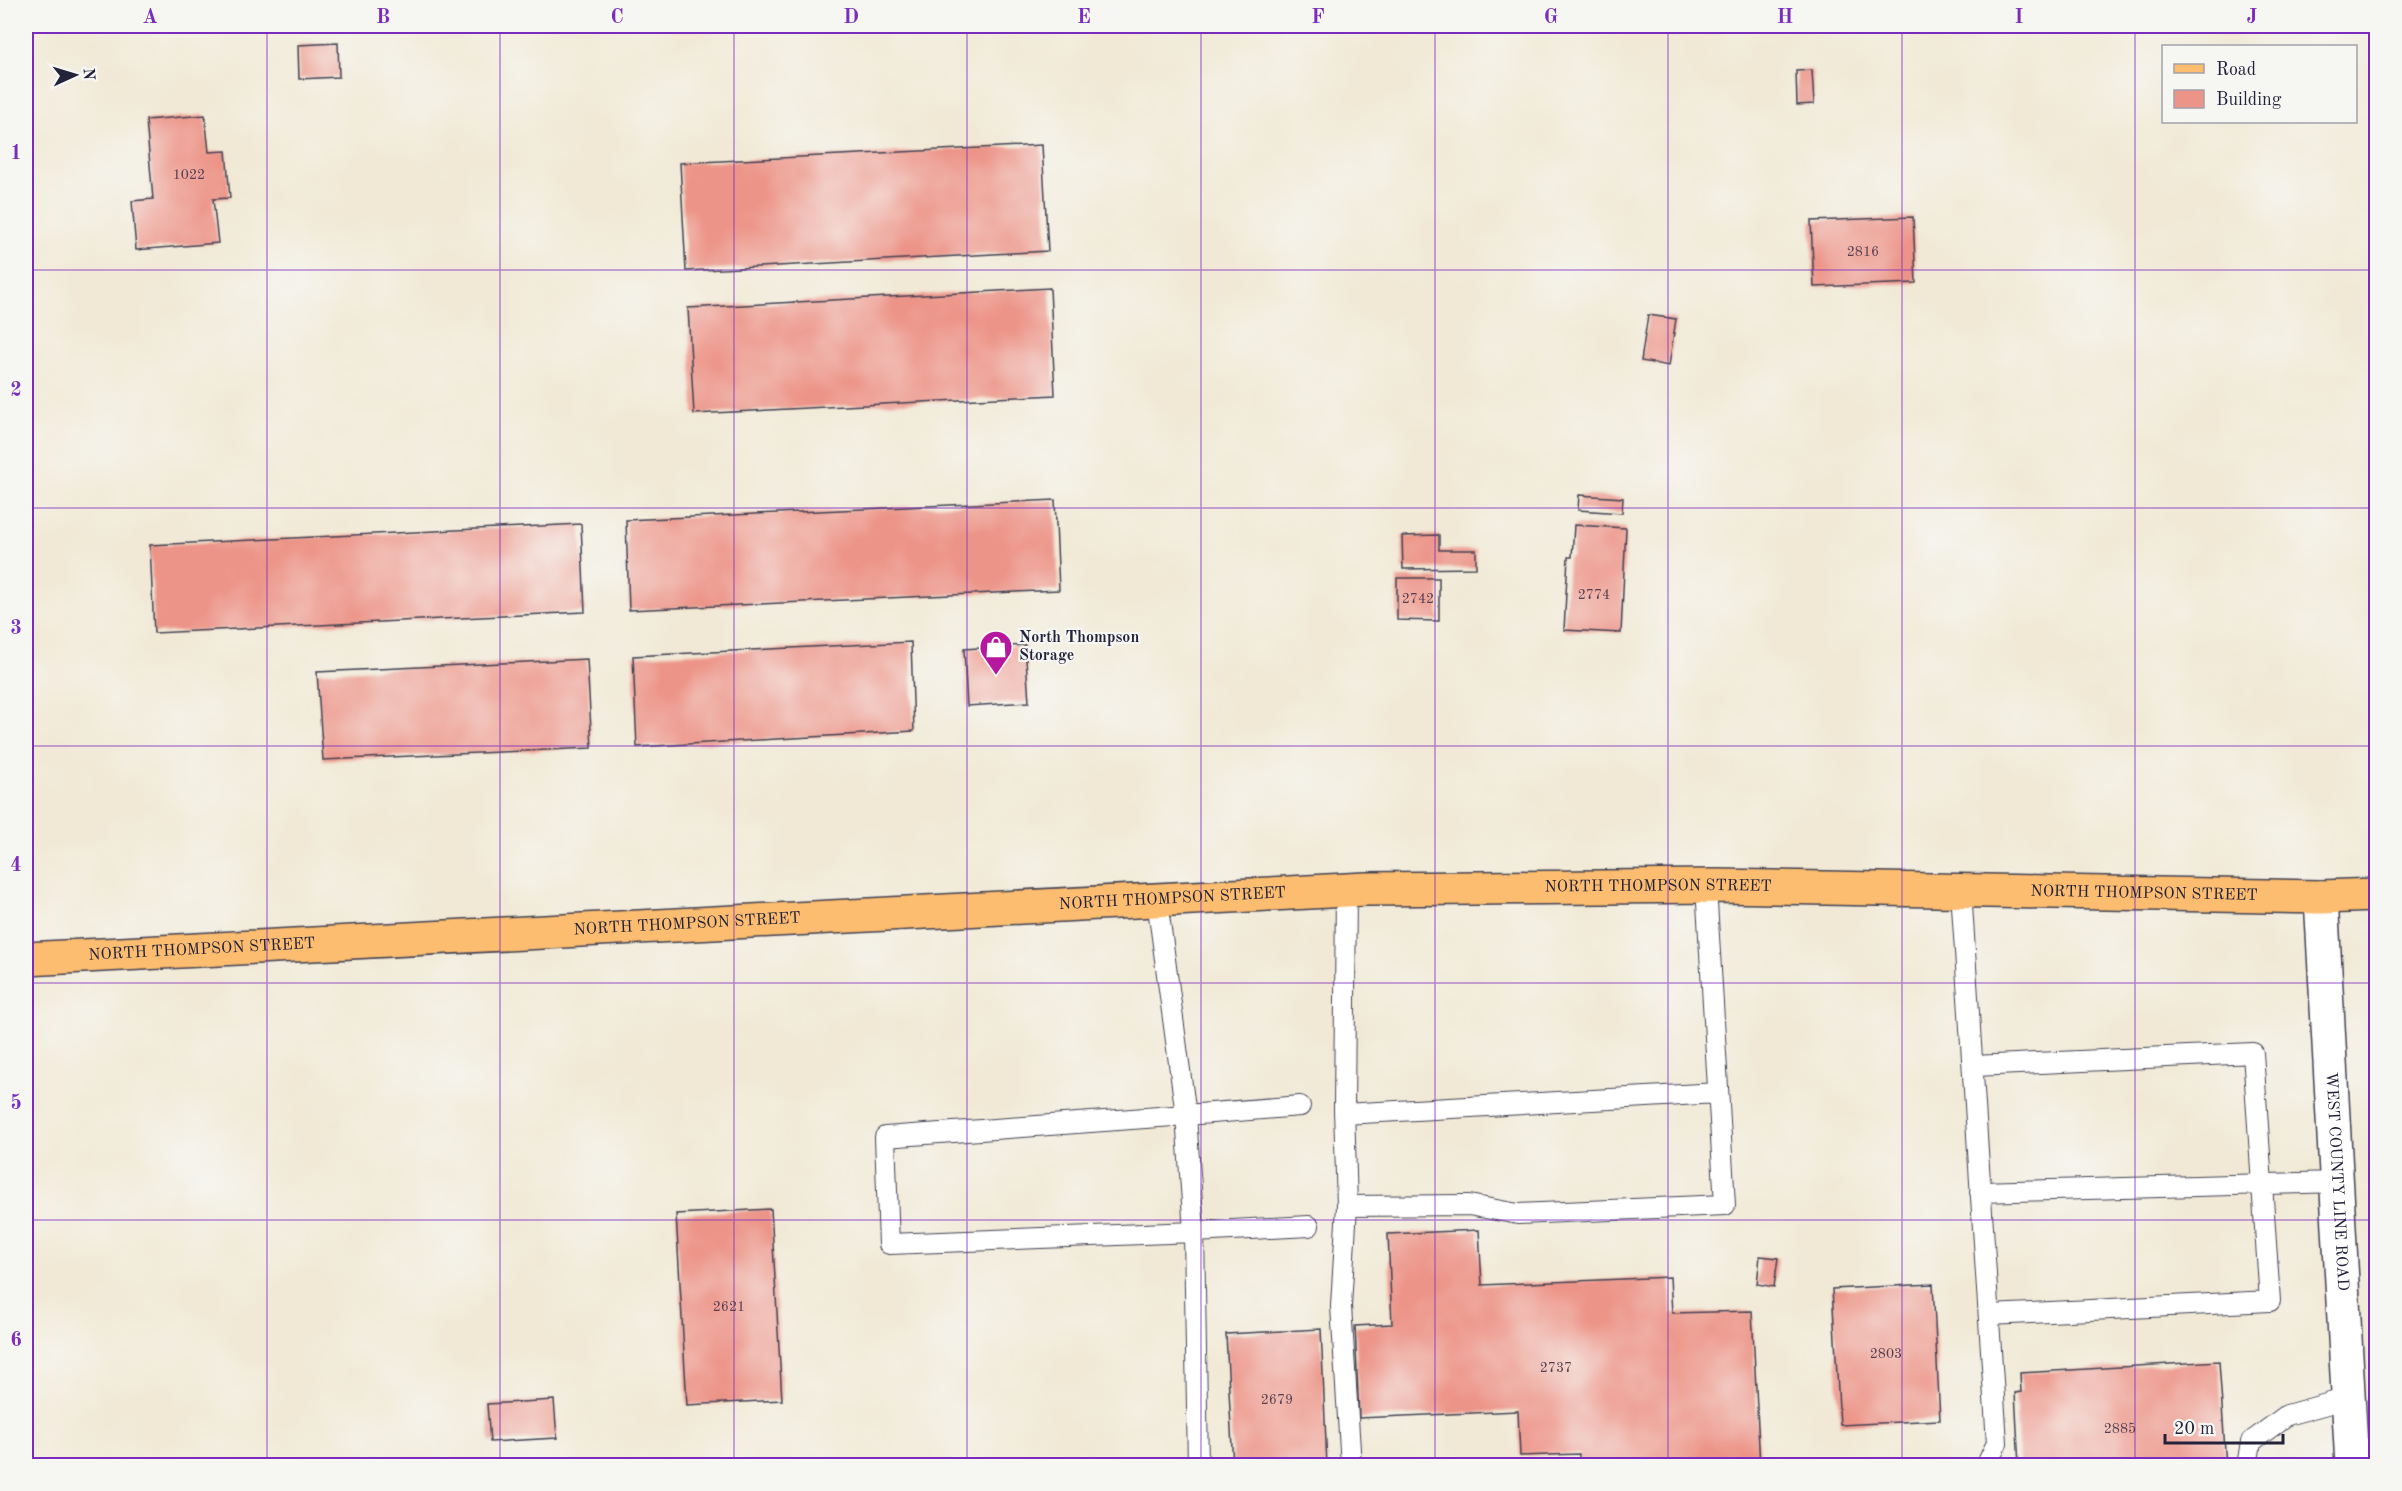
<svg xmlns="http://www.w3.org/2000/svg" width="2402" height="1491" viewBox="0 0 2402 1491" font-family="'Old Standard TT',serif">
<rect width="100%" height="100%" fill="#f6f6f2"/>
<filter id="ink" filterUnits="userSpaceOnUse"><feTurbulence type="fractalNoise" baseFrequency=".0167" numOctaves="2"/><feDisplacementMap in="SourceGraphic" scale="12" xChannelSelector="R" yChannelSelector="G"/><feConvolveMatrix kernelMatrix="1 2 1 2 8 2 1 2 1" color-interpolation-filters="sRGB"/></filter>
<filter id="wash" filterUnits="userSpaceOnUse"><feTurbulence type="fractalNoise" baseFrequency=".008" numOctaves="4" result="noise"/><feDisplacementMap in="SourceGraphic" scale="24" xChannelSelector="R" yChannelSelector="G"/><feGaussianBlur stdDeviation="1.35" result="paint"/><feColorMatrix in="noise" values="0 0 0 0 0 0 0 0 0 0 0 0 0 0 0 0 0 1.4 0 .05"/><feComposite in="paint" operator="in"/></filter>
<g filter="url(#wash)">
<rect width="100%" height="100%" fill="#f1e9d5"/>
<g id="blocks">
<path fill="#ed9488" d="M 338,43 L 339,77 L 299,79 L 298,45 Z
M 1812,70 L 1814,104 L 1797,105 L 1796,71 Z
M 205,115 L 209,152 L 226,151 L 230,198 L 213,199 L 218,243 L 136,250 L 132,201 L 153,199 L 146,120 Z
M 1042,145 L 1048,251 L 686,271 L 680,163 Z
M 1913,217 L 1916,283 L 1814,287 L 1811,221 Z
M 1050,288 L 1055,395 L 694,414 L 688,308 Z
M 1648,315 L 1676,319 L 1669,366 L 1641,361 Z
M 1579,495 L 1623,498 L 1622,513 L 1578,510 Z
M 1055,500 L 1059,590 L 629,610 L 626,520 Z
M 581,524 L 585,612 L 154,633 L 150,545 Z
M 1574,525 L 1626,528 L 1621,633 L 1564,630 L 1568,557 L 1572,557 Z
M 1439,535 L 1439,550 L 1476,550 L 1476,568 L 1403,569 L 1402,536 Z
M 1397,578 L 1439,578 L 1439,621 L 1397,620 Z
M 911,642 L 914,731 L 637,747 L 633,656 Z
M 1025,645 L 1029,702 L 967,706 L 964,649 Z
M 587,659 L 592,748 L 323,760 L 317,672 Z
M 771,1209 L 782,1400 L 687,1405 L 676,1214 Z
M 1479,1230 L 1482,1285 L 1670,1277 L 1672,1313 L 1752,1311 L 1760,1466 L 1579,1466 L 1579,1454 L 1520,1456 L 1518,1411 L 1359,1418 L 1355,1326 L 1392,1324 L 1388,1234 Z
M 1760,1256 L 1778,1258 L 1774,1287 L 1757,1284 Z
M 1933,1284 L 1940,1420 L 1840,1425 L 1832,1289 Z
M 1321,1329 L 1327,1466 L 1233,1466 L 1226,1334 Z
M 2219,1361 L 2226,1466 L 2019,1466 L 2015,1393 L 2021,1392 L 2020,1373 Z
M 554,1400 L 557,1438 L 490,1442 L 487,1404 Z"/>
</g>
</g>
<g filter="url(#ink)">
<use href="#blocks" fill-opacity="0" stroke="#414052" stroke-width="1.5"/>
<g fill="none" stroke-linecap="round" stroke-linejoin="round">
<g stroke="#414052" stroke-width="22">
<path id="service" d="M 1961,890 L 1997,1443 L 1986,1466
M 1346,891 L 1344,1109 L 1347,1206 L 1341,1306 L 1351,1466
M 1157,900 L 1186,1115 L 885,1137 L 889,1244 L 1194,1232 L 1186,1115 L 1300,1106
M 1974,1066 L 2253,1053 L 2270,1301 L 1990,1315
M 1344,1114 L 1718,1093
M 1980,1192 L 2337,1182
M 1347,1206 L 1469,1205 L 1518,1214 L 1725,1205 L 1706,886
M 1198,1466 L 1194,1232 L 1309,1226
M 2247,1466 L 2251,1442 L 2287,1415 L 2348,1398"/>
</g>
<g stroke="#414052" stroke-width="36">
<g id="tertiary">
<path id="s1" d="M 2321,897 L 2352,1466"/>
</g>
</g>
<g stroke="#414052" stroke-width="36">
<g id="primary">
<path id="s2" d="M 26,959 L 1366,889 L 1718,886 L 2321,897 L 2376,895"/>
</g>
</g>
<use href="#service" stroke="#fff" stroke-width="20"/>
<use href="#tertiary" stroke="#fff" stroke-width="33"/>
<use href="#primary" stroke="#fcbd6f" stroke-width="33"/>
</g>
</g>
<path fill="none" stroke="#7b2cbf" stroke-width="1.5" stroke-opacity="0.55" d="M 267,26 L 267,1466M 500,26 L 500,1466M 734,26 L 734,1466M 967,26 L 967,1466M 1201,26 L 1201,1466M 1435,26 L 1435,1466M 1668,26 L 1668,1466M 1902,26 L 1902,1466M 2135,26 L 2135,1466M 26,270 L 2376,270M 26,508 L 2376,508M 26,746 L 2376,746M 26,983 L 2376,983M 26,1220 L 2376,1220"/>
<defs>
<g id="shop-pin" transform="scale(1.725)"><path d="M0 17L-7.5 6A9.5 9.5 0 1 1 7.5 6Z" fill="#b5179e" stroke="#f6f6f2"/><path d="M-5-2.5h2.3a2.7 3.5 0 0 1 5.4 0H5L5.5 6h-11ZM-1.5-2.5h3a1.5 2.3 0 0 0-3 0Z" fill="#fff"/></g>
</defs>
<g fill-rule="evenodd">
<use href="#shop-pin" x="996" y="647"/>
</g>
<g text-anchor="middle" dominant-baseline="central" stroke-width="4.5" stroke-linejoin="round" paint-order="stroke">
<g font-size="14" fill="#553e4e">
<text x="189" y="175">1022</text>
<text x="1863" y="252">2816</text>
<text x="1594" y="595">2774</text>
<text x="1418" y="599">2742</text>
<text x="729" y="1307">2621</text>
<text x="1886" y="1354">2803</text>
<text x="1556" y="1368">2737</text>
<text x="1277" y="1400">2679</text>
<text x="2120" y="1429">2885</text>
</g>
<g font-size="16" font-weight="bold" fill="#22223b" stroke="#f6f6f2" text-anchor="start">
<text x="1019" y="638">North Thompson<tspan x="1019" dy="18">Storage</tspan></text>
</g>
<g font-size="16" fill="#22223b" stroke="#f6f6f2">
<text stroke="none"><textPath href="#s2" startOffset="1634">NORTH THOMPSON STREET</textPath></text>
<text stroke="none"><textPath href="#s2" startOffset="2120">NORTH THOMPSON STREET</textPath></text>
<text stroke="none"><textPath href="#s2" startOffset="1148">NORTH THOMPSON STREET</textPath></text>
<text stroke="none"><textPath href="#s2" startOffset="662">NORTH THOMPSON STREET</textPath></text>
<text stroke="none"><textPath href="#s2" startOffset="176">NORTH THOMPSON STREET</textPath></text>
<text stroke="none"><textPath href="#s1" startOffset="285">WEST COUNTY LINE ROAD</textPath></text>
</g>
</g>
<rect width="2402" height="1491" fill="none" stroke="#f6f6f2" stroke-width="66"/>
<rect x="2162" y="45" width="195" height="78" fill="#f6f6f2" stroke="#a1a1a9" stroke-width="1.5"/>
<rect x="2174" y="64" width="30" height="9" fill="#fcbd6f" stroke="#a1a1a9" stroke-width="1.5"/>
<text x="2216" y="75" font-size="18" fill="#22223b">Road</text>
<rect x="2174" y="90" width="30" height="18" fill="#ed9488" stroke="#a1a1a9" stroke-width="1.5"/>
<text x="2216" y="105" font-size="18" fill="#22223b">Building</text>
<g transform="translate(75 75) rotate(86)" stroke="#f6f6f2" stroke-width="4.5" paint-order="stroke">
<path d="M0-4.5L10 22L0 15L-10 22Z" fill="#22223b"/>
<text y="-9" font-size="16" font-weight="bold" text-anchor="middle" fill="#22223b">N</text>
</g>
<path d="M2165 1434v9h118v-9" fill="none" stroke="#22223b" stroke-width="3"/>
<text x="2174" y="1434" font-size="18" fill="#22223b" stroke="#f6f6f2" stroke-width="4.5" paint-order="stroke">20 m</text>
<rect x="33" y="33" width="2336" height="1425" fill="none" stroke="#7b2cbf" stroke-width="2"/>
<g font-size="20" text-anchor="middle" font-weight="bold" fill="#7b2cbf">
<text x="150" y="23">A</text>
<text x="383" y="23">B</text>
<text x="617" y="23">C</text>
<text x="851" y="23">D</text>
<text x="1084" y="23">E</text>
<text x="1318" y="23">F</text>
<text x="1551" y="23">G</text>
<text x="1785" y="23">H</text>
<text x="2019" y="23">I</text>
<text x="2252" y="23">J</text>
<text x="16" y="159">1</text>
<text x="16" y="396">2</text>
<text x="16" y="634">3</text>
<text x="16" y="871">4</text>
<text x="16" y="1109">5</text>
<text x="16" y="1346">6</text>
</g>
</svg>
